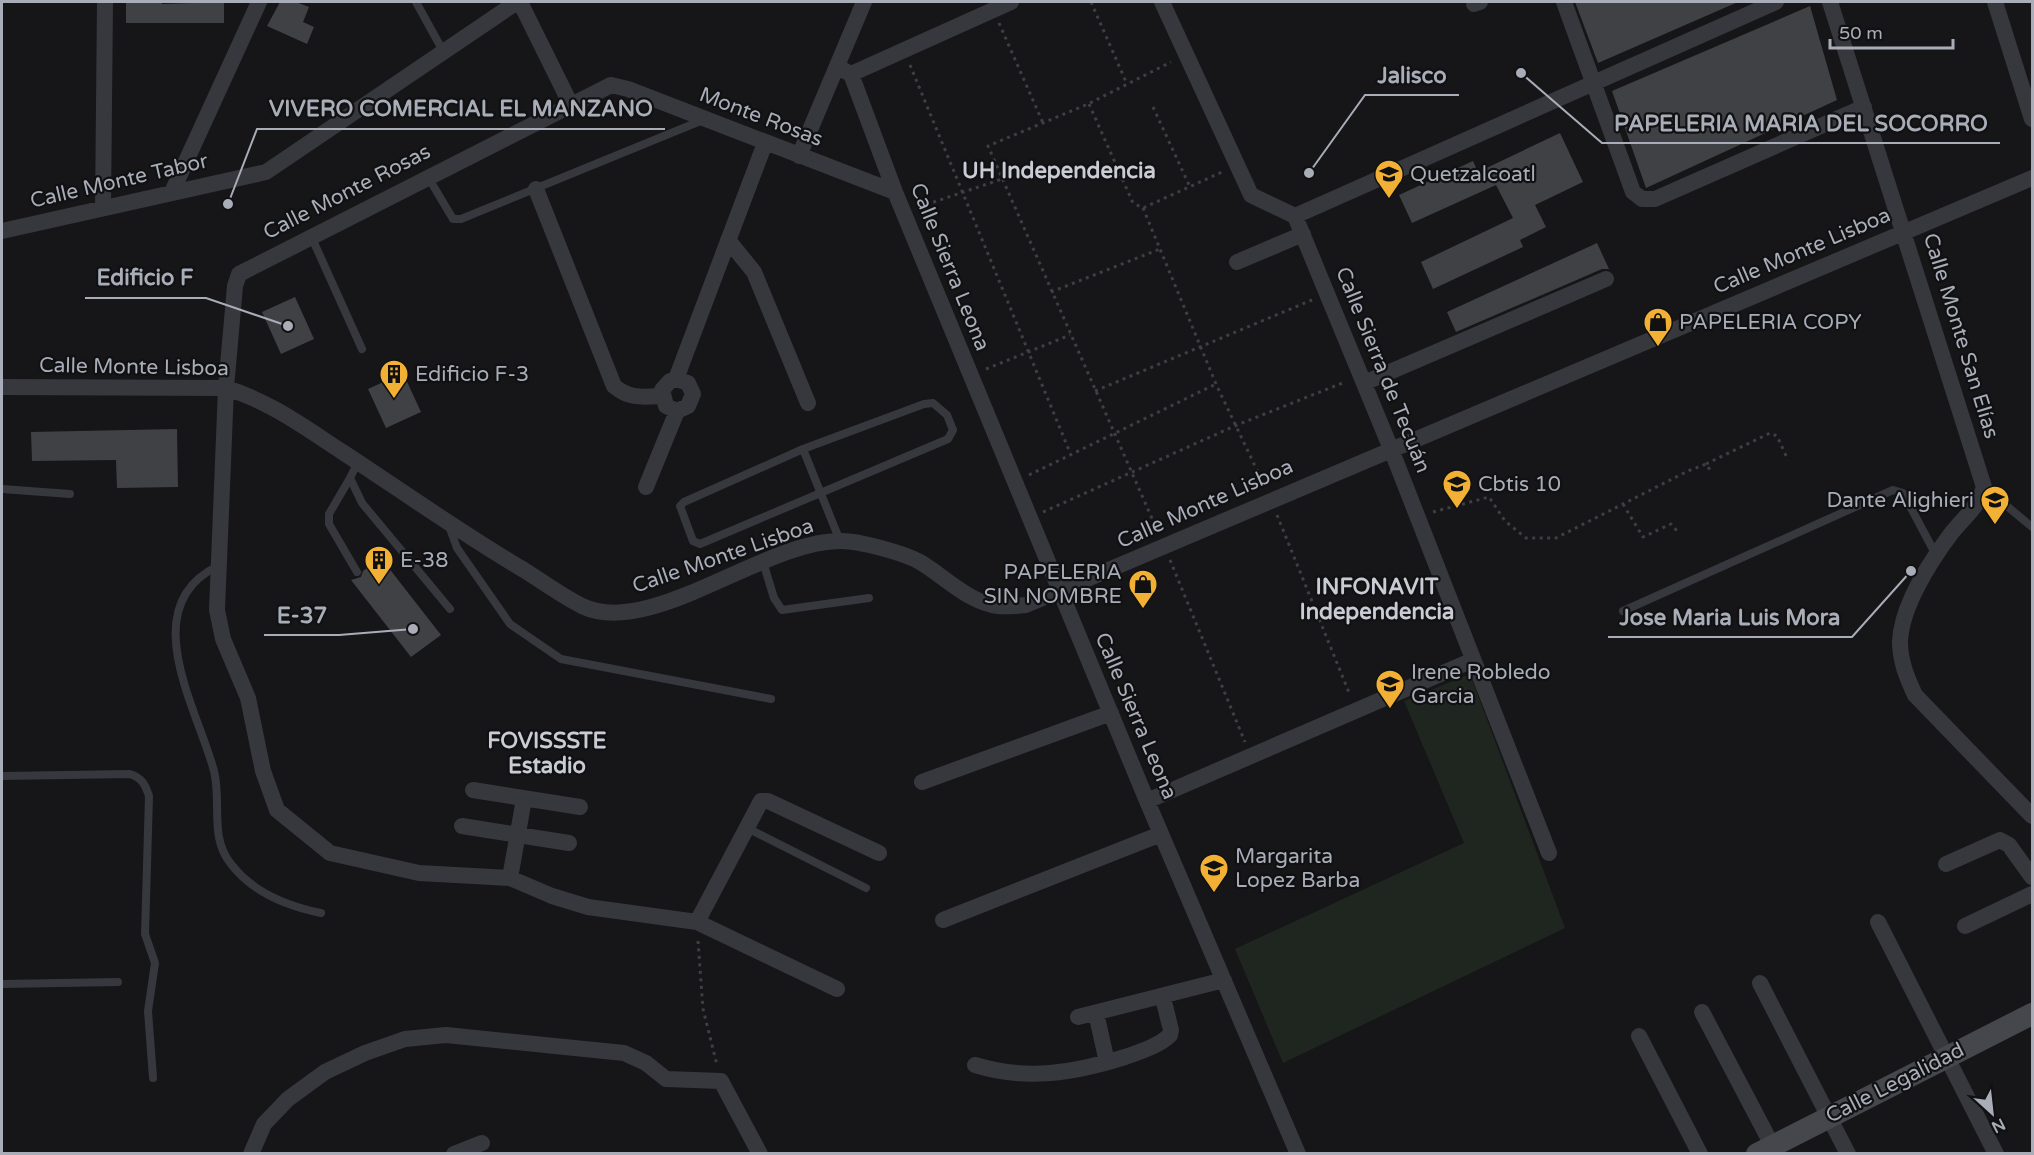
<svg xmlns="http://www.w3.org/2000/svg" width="2034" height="1155" viewBox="0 0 2034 1155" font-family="'Varela Round',sans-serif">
<rect width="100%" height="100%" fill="#161618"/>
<path fill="#1e261f" d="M 1470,674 L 1565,928 L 1283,1063 L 1235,949 L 1464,843 L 1404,701 Z"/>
<path fill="#404145" d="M 126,2 L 162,2 L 162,4 L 224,2 L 224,23 L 126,23 Z
M 280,2 L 296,2 L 309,7 L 303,22 L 314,27 L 307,44 L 267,26 Z
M 1575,2 L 1738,2 L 1598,63 Z
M 1810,6 L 1837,100 L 1646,188 L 1612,91 Z
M 1560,133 L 1583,182 L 1535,205 L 1546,227 L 1520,240 L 1523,247 L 1433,289 L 1421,262 L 1513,218 L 1496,185 L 1412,223 L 1399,195 L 1473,161 L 1478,172 Z
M 1597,243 L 1609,269 L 1602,269 L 1456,332 L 1447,312 Z
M 295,297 L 314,339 L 281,354 L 262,312 Z
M 403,373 L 421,412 L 386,428 L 368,389 Z
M 177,429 L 178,487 L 117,488 L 116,460 L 32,461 L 31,432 Z
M 381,558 L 441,635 L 411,657 L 351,580 L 361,577 L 363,571 Z"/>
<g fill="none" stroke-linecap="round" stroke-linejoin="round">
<path stroke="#3d3f44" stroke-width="3" stroke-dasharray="3 4.5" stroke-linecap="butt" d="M 1091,2 L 1127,84
M 999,23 L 1043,123
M 910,65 L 1071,455
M 1089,104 L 1133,203 L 1143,208 L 1222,172
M 1153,107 L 1190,187
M 919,207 L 1002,179
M 1143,208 L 1216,384 L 1265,487
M 1051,292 L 1160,249
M 986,369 L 1070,335
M 1095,391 L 1312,300
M 1706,464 L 1770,433 L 1777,436 L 1788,460
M 1029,475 L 1216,384
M 1623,504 L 1643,537 L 1671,524 L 1679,533
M 1043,512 L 1237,425 L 1345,382
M 1433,512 L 1489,497 L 1505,521 L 1526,538 L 1556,538 L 1688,471 L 1706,464 L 1712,473
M 1277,515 L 1350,695
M 1158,532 L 988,146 L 1088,104 L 1171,62
M 1170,560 L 1245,742
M 698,941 L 703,1009 L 717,1065"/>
<path stroke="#37383d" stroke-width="8" d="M 416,2 L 443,51
M 428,177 L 453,219 L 461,219 L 703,120
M 311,236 L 362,349
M 933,403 L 947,415 L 953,430 L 948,439 L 700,544 L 693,541 L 680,506 L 684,502 L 803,449 L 924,404 Z
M 803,449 L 840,541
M 358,462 L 350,478 L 362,503 L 450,609
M 350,478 L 329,514 L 329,524 L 357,572
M 1984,487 L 2032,527
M 2,489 L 70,494
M 449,526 L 457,548 L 510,624 L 561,659 L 771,699
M 763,562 L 774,598 L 782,610 L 869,598
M 218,566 C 134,606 198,710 214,771 C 222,803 209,837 231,864 C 253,893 287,906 321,913
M 1623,611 L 1893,490 L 1903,493 L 1936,555
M 2,776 L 130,774 C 142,778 145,784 149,796 L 145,934 L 155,963 L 148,1011 L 153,1078
M 747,828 L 866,888
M 2,984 L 118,982"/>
<path stroke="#37383d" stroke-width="16" d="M 520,2 L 571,105
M 1162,2 L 1251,195 L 1295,216 L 1391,449 L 1549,853
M 1564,2 L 1633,192 L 1642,199 L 1655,199 L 1864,107
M 1830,2 L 1984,487 C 1979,507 1962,519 1950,535 C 1930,562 1901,607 1900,642 C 1900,661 1907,678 1915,695 L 2032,816
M 1995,2 L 2032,119
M 1474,4 L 1480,2
M 837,67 L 851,74 L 895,192 L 1147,801 L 1298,1154
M 851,74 L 1011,2
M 799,156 L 864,2
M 536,189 L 614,386 C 629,399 642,397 661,396
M 172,192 L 259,2
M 103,208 L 105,2
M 1295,216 L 1776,2
M 2,231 L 266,172 L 517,2
M 728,240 L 754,272 L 808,403
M 1237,262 L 1303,234
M 676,379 L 688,383 L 693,394 L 688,406 L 677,411 L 666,406 L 662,390 L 670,381 L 676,379 L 765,143
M 1364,383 L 1606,279
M 2,387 L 226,388 C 269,401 304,427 341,451 C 402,491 461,533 524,570 C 543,582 562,596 582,606 C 650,639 765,540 841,541 C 860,541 904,553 920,562 C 944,576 969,603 998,606 C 1007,607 1017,606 1026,605 L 2032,178
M 646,487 L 677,411
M 922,782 L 1111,713
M 473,790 L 580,807
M 1147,801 L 1473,660
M 462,826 L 569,843
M 1946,864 L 2000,840 L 2009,845 L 2032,877
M 510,878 L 524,799
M 943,920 L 1161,834
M 697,922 L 761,801 L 768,801 L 879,853
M 1878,922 L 1996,1154
M 1965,926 L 2032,894
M 1760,983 L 1848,1154
M 837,989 L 697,922 L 588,907 L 552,896 L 510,878 L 419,873 L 330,853 L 277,810 L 263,771 L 248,698 L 223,639 L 217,610 L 226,388 L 235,286 L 239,274 L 611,85 L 628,89 L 895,192
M 1702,1012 L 1772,1145
M 1096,1013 L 1107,1062
M 1078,1017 L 1224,980
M 1639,1036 L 1700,1154
M 975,1065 C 1027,1081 1074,1073 1125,1057 C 1139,1052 1159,1046 1170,1035 L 1171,1030 L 1163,998
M 251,1154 L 264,1124 L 288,1099 L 325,1072 L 365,1053 L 405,1039 L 446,1035 L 624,1053 L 646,1063 L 666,1079 L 721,1081 L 760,1154
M 454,1154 L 482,1143"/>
<path stroke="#45474d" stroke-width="22" d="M 1757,1154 L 2032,1014"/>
</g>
<defs>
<g id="school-pin" transform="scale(1.5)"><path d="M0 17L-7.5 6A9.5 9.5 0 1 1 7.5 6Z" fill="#f2b134" stroke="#111113"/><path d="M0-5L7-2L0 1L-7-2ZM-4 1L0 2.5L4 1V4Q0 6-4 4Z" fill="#111"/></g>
<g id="shop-pin" transform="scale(1.5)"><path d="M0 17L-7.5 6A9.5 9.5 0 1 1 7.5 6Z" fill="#f2b134" stroke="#111113"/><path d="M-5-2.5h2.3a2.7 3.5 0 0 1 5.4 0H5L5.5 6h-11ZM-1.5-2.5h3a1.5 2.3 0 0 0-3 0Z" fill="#111"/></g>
<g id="building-pin" transform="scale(1.5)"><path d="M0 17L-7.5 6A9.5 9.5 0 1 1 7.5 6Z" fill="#f2b134" stroke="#111113"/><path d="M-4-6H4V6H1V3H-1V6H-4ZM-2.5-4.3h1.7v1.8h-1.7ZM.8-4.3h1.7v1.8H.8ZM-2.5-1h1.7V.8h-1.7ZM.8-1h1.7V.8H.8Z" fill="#111"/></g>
<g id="university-pin" transform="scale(1.5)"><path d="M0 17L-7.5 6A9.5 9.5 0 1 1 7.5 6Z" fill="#f2b134" stroke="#111113"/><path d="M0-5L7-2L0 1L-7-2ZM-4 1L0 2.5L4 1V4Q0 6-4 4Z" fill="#111"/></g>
</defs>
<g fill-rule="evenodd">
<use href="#school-pin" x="1389" y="174"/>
<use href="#shop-pin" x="1658" y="322"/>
<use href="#building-pin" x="394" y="374"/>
<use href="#university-pin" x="1457" y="484"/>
<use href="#school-pin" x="1995" y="500"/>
<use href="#building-pin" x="379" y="560"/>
<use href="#shop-pin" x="1143" y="584"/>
<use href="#school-pin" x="1390" y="684"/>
<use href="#school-pin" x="1214" y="868"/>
</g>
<g text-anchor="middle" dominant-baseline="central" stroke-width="4.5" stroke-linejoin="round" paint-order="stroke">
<g font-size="21" fill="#a8adb8" stroke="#111113">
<text transform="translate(761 117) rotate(21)">Monte Rosas</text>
<text transform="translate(119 181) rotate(-13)">Calle Monte Tabor</text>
<text transform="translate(347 192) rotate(-27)">Calle Monte Rosas</text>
<text transform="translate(1802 251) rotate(-23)">Calle Monte Lisboa</text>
<text transform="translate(950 267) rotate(68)">Calle Sierra Leona</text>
<text transform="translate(1961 336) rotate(73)">Calle Monte San Elías</text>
<text transform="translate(134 367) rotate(1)">Calle Monte Lisboa</text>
<text transform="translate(1383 370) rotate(68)">Calle Sierra de Tecuán</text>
<text transform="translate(1205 504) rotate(-24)">Calle Monte Lisboa</text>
<text transform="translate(723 556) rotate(-19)">Calle Monte Lisboa</text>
<text transform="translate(1136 716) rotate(67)">Calle Sierra Leona</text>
<text transform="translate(1895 1083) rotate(-27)">Calle Legalidad</text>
</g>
<g font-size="21" fill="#a8adb8" stroke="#111113" text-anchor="start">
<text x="1410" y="174">Quetzalcoatl</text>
<text x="1679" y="322">PAPELERIA COPY</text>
<text x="415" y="374">Edificio F-3</text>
<text x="1478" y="484">Cbtis 10</text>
<text x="1974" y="500" text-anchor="end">Dante Alighieri</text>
<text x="400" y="560">E-38</text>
<text x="1122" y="572" text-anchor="end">PAPELERIA<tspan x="1122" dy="24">SIN NOMBRE</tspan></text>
<text x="1411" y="672">Irene Robledo<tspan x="1411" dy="24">Garcia</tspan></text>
<text x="1235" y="856">Margarita<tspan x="1235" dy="24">Lopez Barba</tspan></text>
</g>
<g font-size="22" font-weight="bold" fill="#c9ccd4" stroke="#111113">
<text x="1059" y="171">UH Independencia</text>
<text x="1377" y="587">INFONAVIT<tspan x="1377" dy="25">Independencia</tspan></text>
<text x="547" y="741">FOVISSSTE<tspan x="547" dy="25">Estadio</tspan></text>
</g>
</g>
<path fill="none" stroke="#a8adb8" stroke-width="2" d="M1309 173L1365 95H1459M228 204L257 129H665M1521 73L1602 143H2000M288 326L206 298H85M413 629L339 635H264M1911 571L1852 637H1608"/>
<g fill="#a8adb8" stroke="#111113" stroke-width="2">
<circle cx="1309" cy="173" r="6"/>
<circle cx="228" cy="204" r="6"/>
<circle cx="1521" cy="73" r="6"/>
<circle cx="288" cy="326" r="6"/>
<circle cx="413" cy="629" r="6"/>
<circle cx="1911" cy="571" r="6"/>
</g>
<g font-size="22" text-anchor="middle" font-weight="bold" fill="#a8adb8" stroke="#111113" stroke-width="4.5" stroke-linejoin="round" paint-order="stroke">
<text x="1412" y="83">Jalisco</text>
<text x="461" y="116">VIVERO COMERCIAL EL MANZANO</text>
<text x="1801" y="131">PAPELERIA MARIA DEL SOCORRO</text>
<text x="145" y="285">Edificio F</text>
<text x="302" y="623">E-37</text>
<text x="1730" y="625">Jose Maria Luis Mora</text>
</g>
<rect width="2034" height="1155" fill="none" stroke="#a8adb8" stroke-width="6"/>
<g transform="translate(1992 1113) rotate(153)" stroke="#111113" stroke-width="4.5" paint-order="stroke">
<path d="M0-4.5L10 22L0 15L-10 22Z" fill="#a8adb8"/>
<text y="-9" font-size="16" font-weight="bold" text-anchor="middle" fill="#a8adb8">N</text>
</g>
<path d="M1830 39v9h123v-9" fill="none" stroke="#a8adb8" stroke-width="3"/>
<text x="1839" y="39" font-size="18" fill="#a8adb8" stroke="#111113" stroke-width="4.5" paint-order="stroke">50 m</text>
</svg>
